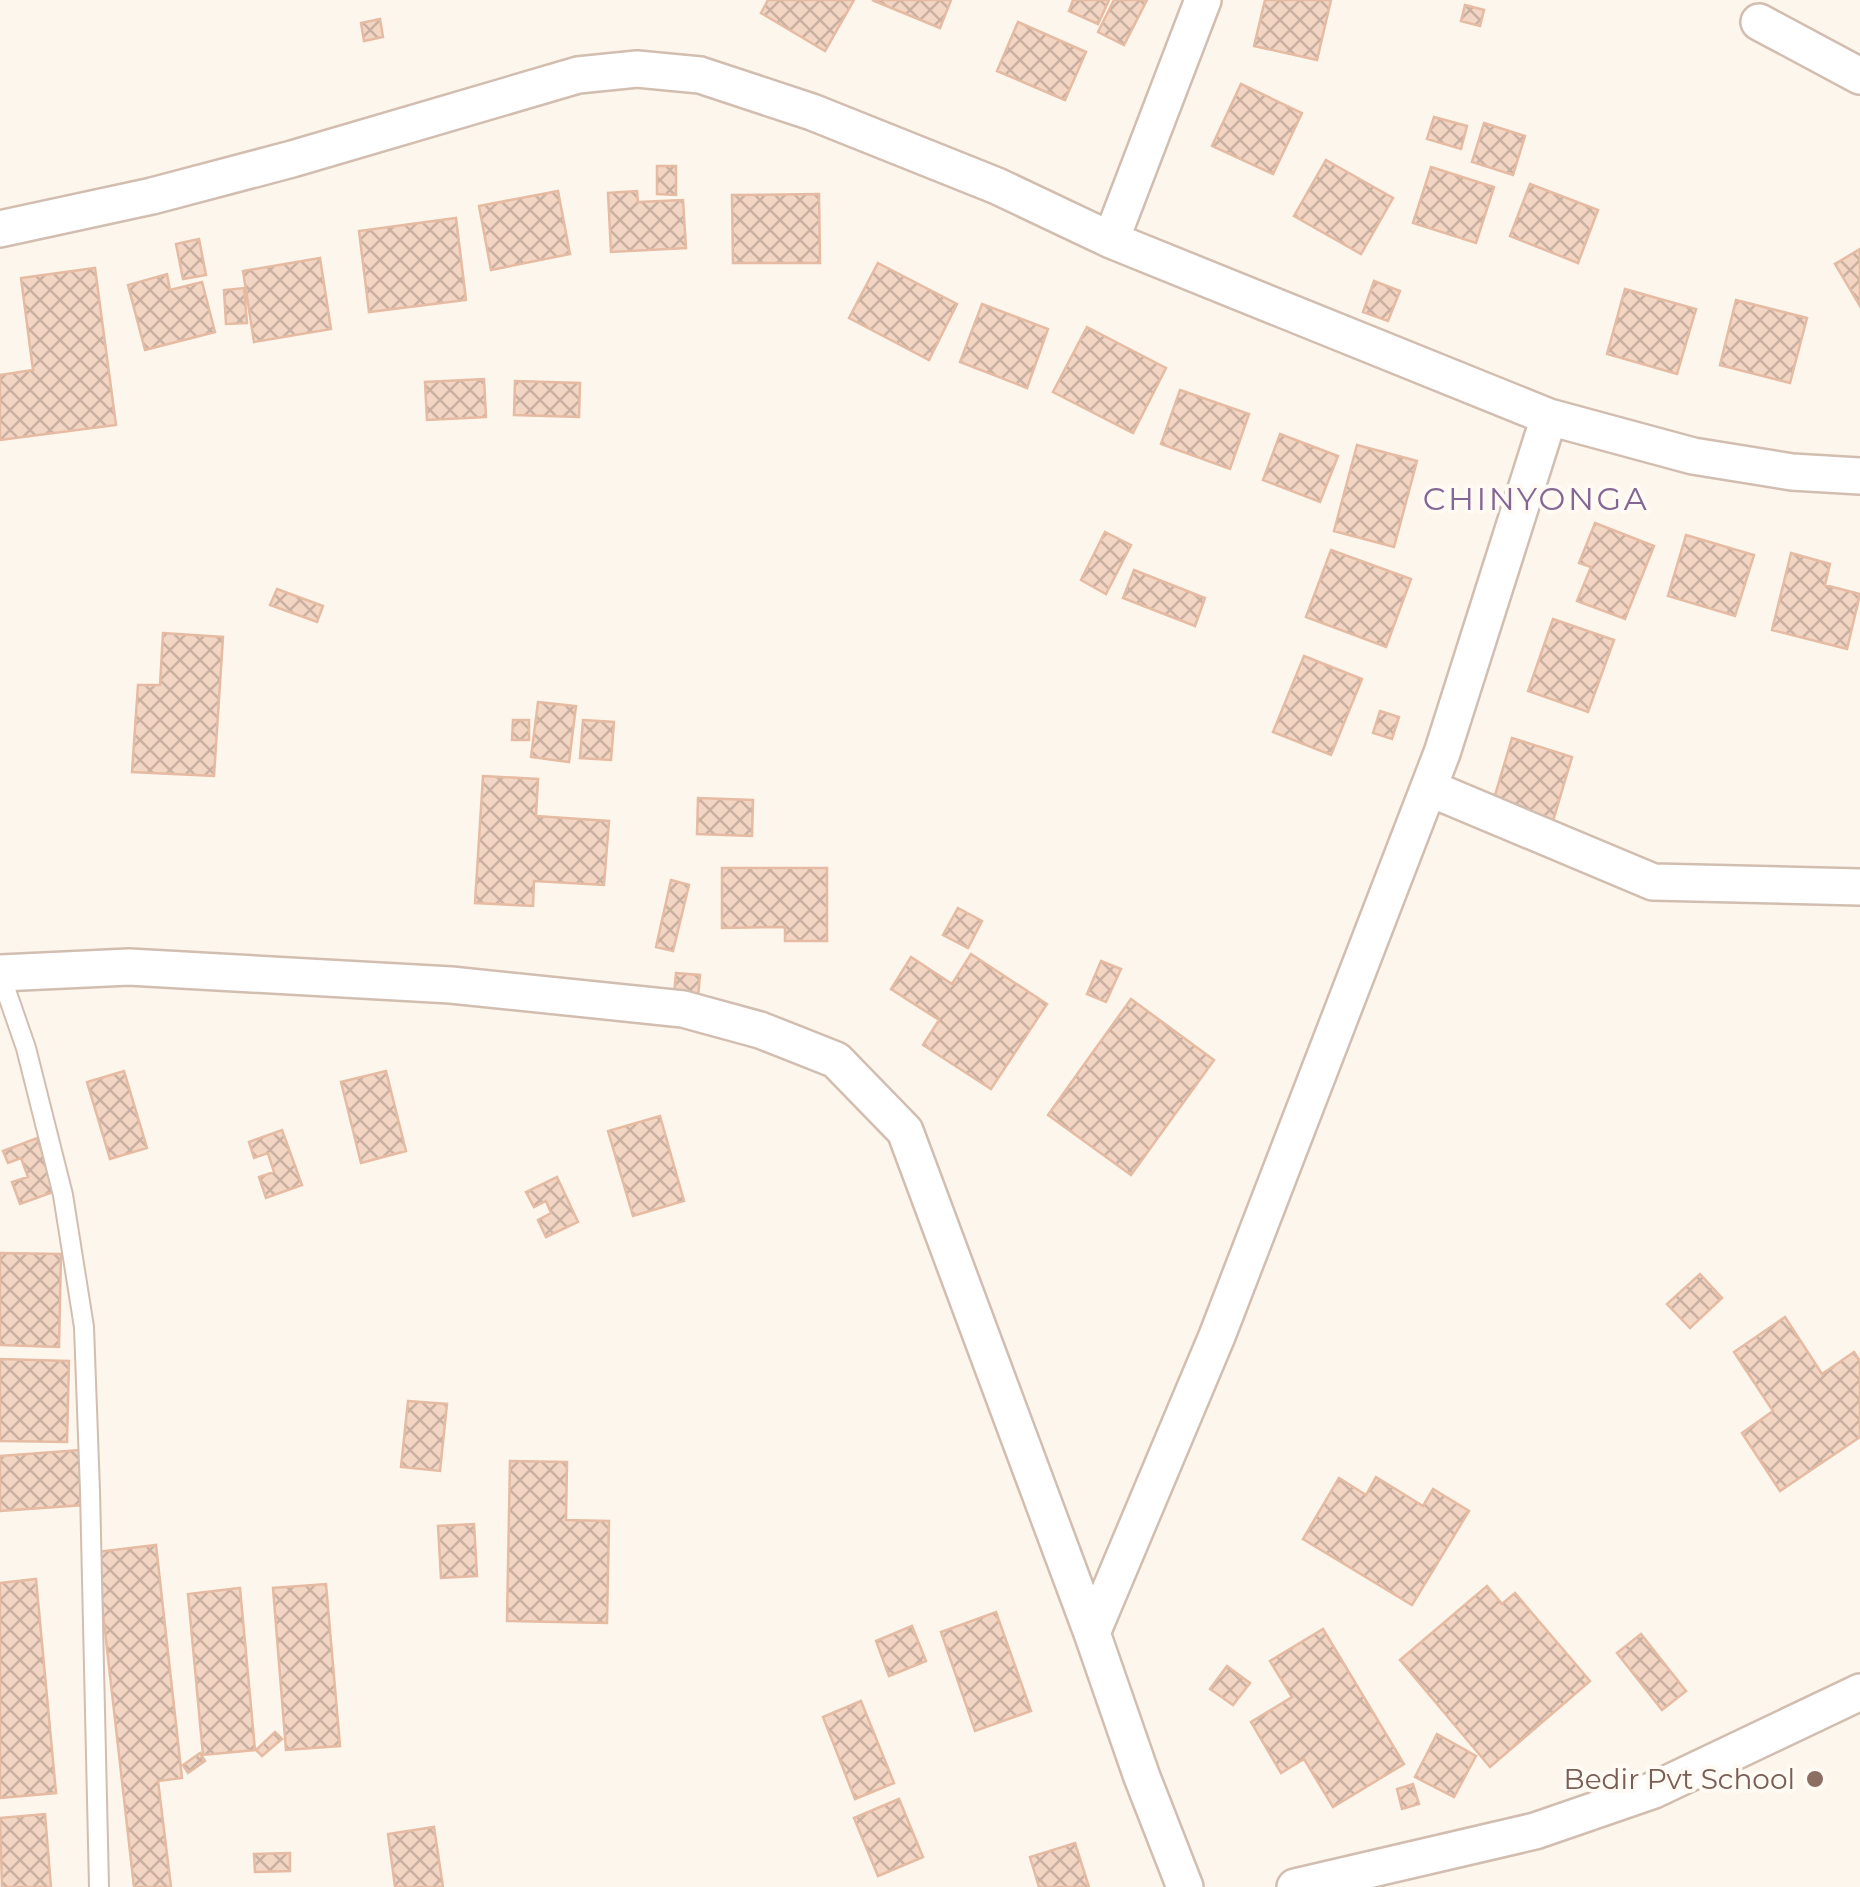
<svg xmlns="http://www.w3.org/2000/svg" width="1860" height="1887" viewBox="0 0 1860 1887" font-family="Montserrat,sans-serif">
<defs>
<pattern id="building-cross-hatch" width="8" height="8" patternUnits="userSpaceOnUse" patternTransform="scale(2.5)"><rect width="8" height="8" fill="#f3d5c3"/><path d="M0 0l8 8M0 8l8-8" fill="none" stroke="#cab0a1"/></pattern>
</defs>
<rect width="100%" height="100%" fill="#fdf6ec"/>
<path fill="url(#building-cross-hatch)" stroke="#e6bba3" stroke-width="2.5" d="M 768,0 L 854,0 L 825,51 L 761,13 Z
M 872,0 L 951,0 L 940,28 Z
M 1073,0 L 1109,0 L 1098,24 L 1069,11 Z
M 1114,0 L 1147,0 L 1124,45 L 1098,32 Z
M 1265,0 L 1331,0 L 1317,60 L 1254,46 Z
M 1465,5 L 1484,10 L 1480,26 L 1461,21 Z
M 380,19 L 383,37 L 364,41 L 361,23 Z
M 1018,22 L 1086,52 L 1065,100 L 997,71 Z
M 1241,84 L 1302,113 L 1273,174 L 1212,146 Z
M 1434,117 L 1467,126 L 1461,149 L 1427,139 Z
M 1484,123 L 1525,136 L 1513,175 L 1472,162 Z
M 1326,160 L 1393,198 L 1361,254 L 1294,216 Z
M 657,166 L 676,166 L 676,195 L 657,194 Z
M 1431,167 L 1494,187 L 1476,243 L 1413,223 Z
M 1530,184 L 1598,210 L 1578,263 L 1510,236 Z
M 558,191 L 570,254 L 491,270 L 479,206 Z
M 637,191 L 638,202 L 683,200 L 686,248 L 611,252 L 608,193 Z
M 819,194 L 820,263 L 733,263 L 732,195 Z
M 456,218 L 466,300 L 369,312 L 359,231 Z
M 199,239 L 206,275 L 183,279 L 176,244 Z
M 1860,249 L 1860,306 L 1835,264 Z
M 320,258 L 331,329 L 254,342 L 243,271 Z
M 878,263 L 957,304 L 929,360 L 849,318 Z
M 95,268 L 116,425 L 0,440 L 0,375 L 33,370 L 21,278 Z
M 167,274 L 170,290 L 202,282 L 215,332 L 145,350 L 128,285 Z
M 1374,281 L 1400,291 L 1388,321 L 1363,312 Z
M 244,288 L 247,323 L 226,324 L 224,290 Z
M 1625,289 L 1696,309 L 1677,374 L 1607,354 Z
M 1736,300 L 1807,318 L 1790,383 L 1720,365 Z
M 982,304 L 1048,329 L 1027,388 L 960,362 Z
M 1087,327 L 1166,368 L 1133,433 L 1053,392 Z
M 484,379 L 486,417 L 427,420 L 425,382 Z
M 515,381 L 580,383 L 579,417 L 514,415 Z
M 1180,390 L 1249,414 L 1230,469 L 1161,444 Z
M 1280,434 L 1338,456 L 1320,502 L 1263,480 Z
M 1357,445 L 1417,461 L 1394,547 L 1334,531 Z
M 1595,523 L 1654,546 L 1625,619 L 1577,601 L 1591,567 L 1579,563 Z
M 1105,532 L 1131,545 L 1106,594 L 1081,580 Z
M 1686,535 L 1754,555 L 1735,616 L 1668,596 Z
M 1331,550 L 1411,579 L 1386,647 L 1306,617 Z
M 1791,553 L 1830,564 L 1825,585 L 1860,594 L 1847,649 L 1772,630 Z
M 1134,570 L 1205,598 L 1195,626 L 1123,598 Z
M 277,589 L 323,606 L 317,622 L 270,605 Z
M 1553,619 L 1614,640 L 1588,712 L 1528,691 Z
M 163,633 L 223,637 L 214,776 L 132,772 L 138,685 L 160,685 Z
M 1304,656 L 1362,679 L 1331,755 L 1273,732 Z
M 538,702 L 576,706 L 569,762 L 531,757 Z
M 1380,711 L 1399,717 L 1392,739 L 1373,733 Z
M 513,720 L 529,720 L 529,740 L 512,740 Z
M 583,720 L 614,722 L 611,760 L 580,758 Z
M 1512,738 L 1572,757 L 1553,821 L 1493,802 Z
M 483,776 L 538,779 L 536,816 L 609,821 L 604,885 L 534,881 L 533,906 L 475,903 Z
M 698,798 L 753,800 L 752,836 L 697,834 Z
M 722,868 L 827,868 L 827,941 L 785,941 L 785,927 L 722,928 Z
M 671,880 L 689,885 L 673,951 L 656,947 Z
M 958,908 L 982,921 L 968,948 L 943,935 Z
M 971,954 L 1047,1004 L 991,1089 L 923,1045 L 939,1020 L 891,989 L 911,957 L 952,984 Z
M 1101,961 L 1121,969 L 1106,1002 L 1087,994 Z
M 676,973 L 700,975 L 698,997 L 674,994 Z
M 1131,999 L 1214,1060 L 1131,1175 L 1048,1115 Z
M 124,1071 L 147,1148 L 110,1159 L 87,1082 Z
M 386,1071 L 406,1151 L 361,1163 L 341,1082 Z
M 660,1116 L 684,1201 L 633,1216 L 608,1131 Z
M 282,1130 L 302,1185 L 266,1198 L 259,1177 L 274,1172 L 268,1153 L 254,1158 L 249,1142 Z
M 37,1138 L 56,1191 L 20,1204 L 12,1182 L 28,1177 L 21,1158 L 8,1163 L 3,1151 Z
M 557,1177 L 578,1222 L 546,1237 L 538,1220 L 551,1213 L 546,1201 L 534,1207 L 526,1192 Z
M 0,1253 L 61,1254 L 59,1347 L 0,1345 Z
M 1700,1274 L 1722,1298 L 1690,1328 L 1667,1304 Z
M 1785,1317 L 1822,1374 L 1854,1352 L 1860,1361 L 1860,1437 L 1780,1491 L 1742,1433 L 1773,1411 L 1734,1352 Z
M 0,1359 L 69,1361 L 67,1442 L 0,1441 Z
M 408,1401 L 447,1404 L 440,1471 L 401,1467 Z
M 80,1450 L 84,1505 L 0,1511 L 0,1456 Z
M 510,1461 L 567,1462 L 566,1520 L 609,1521 L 607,1623 L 507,1621 Z
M 1376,1477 L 1423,1506 L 1433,1489 L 1469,1511 L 1412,1605 L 1303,1539 L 1339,1478 L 1366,1495 Z
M 474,1524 L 477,1576 L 441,1578 L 438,1526 Z
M 156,1545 L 182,1778 L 158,1781 L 171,1887 L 134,1887 L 96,1552 Z
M 36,1579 L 56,1793 L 0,1798 L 0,1583 Z
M 326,1584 L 340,1746 L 286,1750 L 273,1588 Z
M 1487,1586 L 1502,1604 L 1515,1593 L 1590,1681 L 1490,1767 L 1400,1660 Z
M 240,1588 L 255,1750 L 203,1755 L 188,1594 Z
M 996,1612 L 1031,1711 L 975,1731 L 941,1632 Z
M 912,1626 L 926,1661 L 889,1676 L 876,1641 Z
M 1323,1629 L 1404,1764 L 1333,1807 L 1304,1759 L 1281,1773 L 1251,1722 L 1292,1697 L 1270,1661 Z
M 1641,1634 L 1686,1691 L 1662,1710 L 1617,1653 Z
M 1227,1666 L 1250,1683 L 1233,1705 L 1210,1689 Z
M 861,1701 L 894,1783 L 855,1799 L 823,1717 Z
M 275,1732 L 282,1739 L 262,1756 L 256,1750 Z
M 1437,1734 L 1476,1756 L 1454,1797 L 1415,1777 Z
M 200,1753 L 205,1761 L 188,1773 L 183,1765 Z
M 1413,1784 L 1419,1804 L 1402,1809 L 1397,1789 Z
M 899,1799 L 923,1857 L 878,1876 L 854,1818 Z
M 45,1814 L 51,1887 L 2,1887 L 0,1818 Z
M 434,1827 L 443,1887 L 395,1887 L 388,1834 Z
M 1075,1843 L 1089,1887 L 1039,1887 L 1030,1857 Z
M 290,1853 L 290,1871 L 255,1872 L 254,1854 Z"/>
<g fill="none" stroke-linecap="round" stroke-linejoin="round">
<g stroke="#d1beb0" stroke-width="22">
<path id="lane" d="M 0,973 L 26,1048 L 63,1195 L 84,1327 L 90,1491 L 99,1887"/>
</g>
<g stroke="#d1beb0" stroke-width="40">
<path id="street" d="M 1759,22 L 1860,76
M 0,229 L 152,196 L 292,159 L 578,75 L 637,69 L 700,75 L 812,112 L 997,186 L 1111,240 L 1549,417 L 1693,456 L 1792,472 L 1860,476
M 1111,240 L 1203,0
M 1429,788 L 1653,882 L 1860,887
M 0,973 L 129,967 L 451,985 L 683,1009 L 760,1030 L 836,1060 L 905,1131 L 1092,1633 L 1142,1777 L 1185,1887
M 1092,1633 L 1217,1336 L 1442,753 L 1549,417
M 1295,1887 L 1535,1831 L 1654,1790 L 1860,1692"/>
</g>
<use href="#lane" stroke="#fff" stroke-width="18"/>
<use href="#street" stroke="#fff" stroke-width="35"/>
</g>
<circle fill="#8d6e63" stroke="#fffaf3" stroke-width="4" cx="1815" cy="1779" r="10"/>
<g text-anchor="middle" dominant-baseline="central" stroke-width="8" stroke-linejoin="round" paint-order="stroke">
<g font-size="28" fill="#785e54" stroke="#fffaf3" text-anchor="end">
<text x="1795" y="1779">Bedir Pvt School</text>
</g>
<g font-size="32" letter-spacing="2.5" fill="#846695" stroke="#fffaf3">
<text x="1536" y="498">CHINYONGA</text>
</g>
</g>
</svg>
